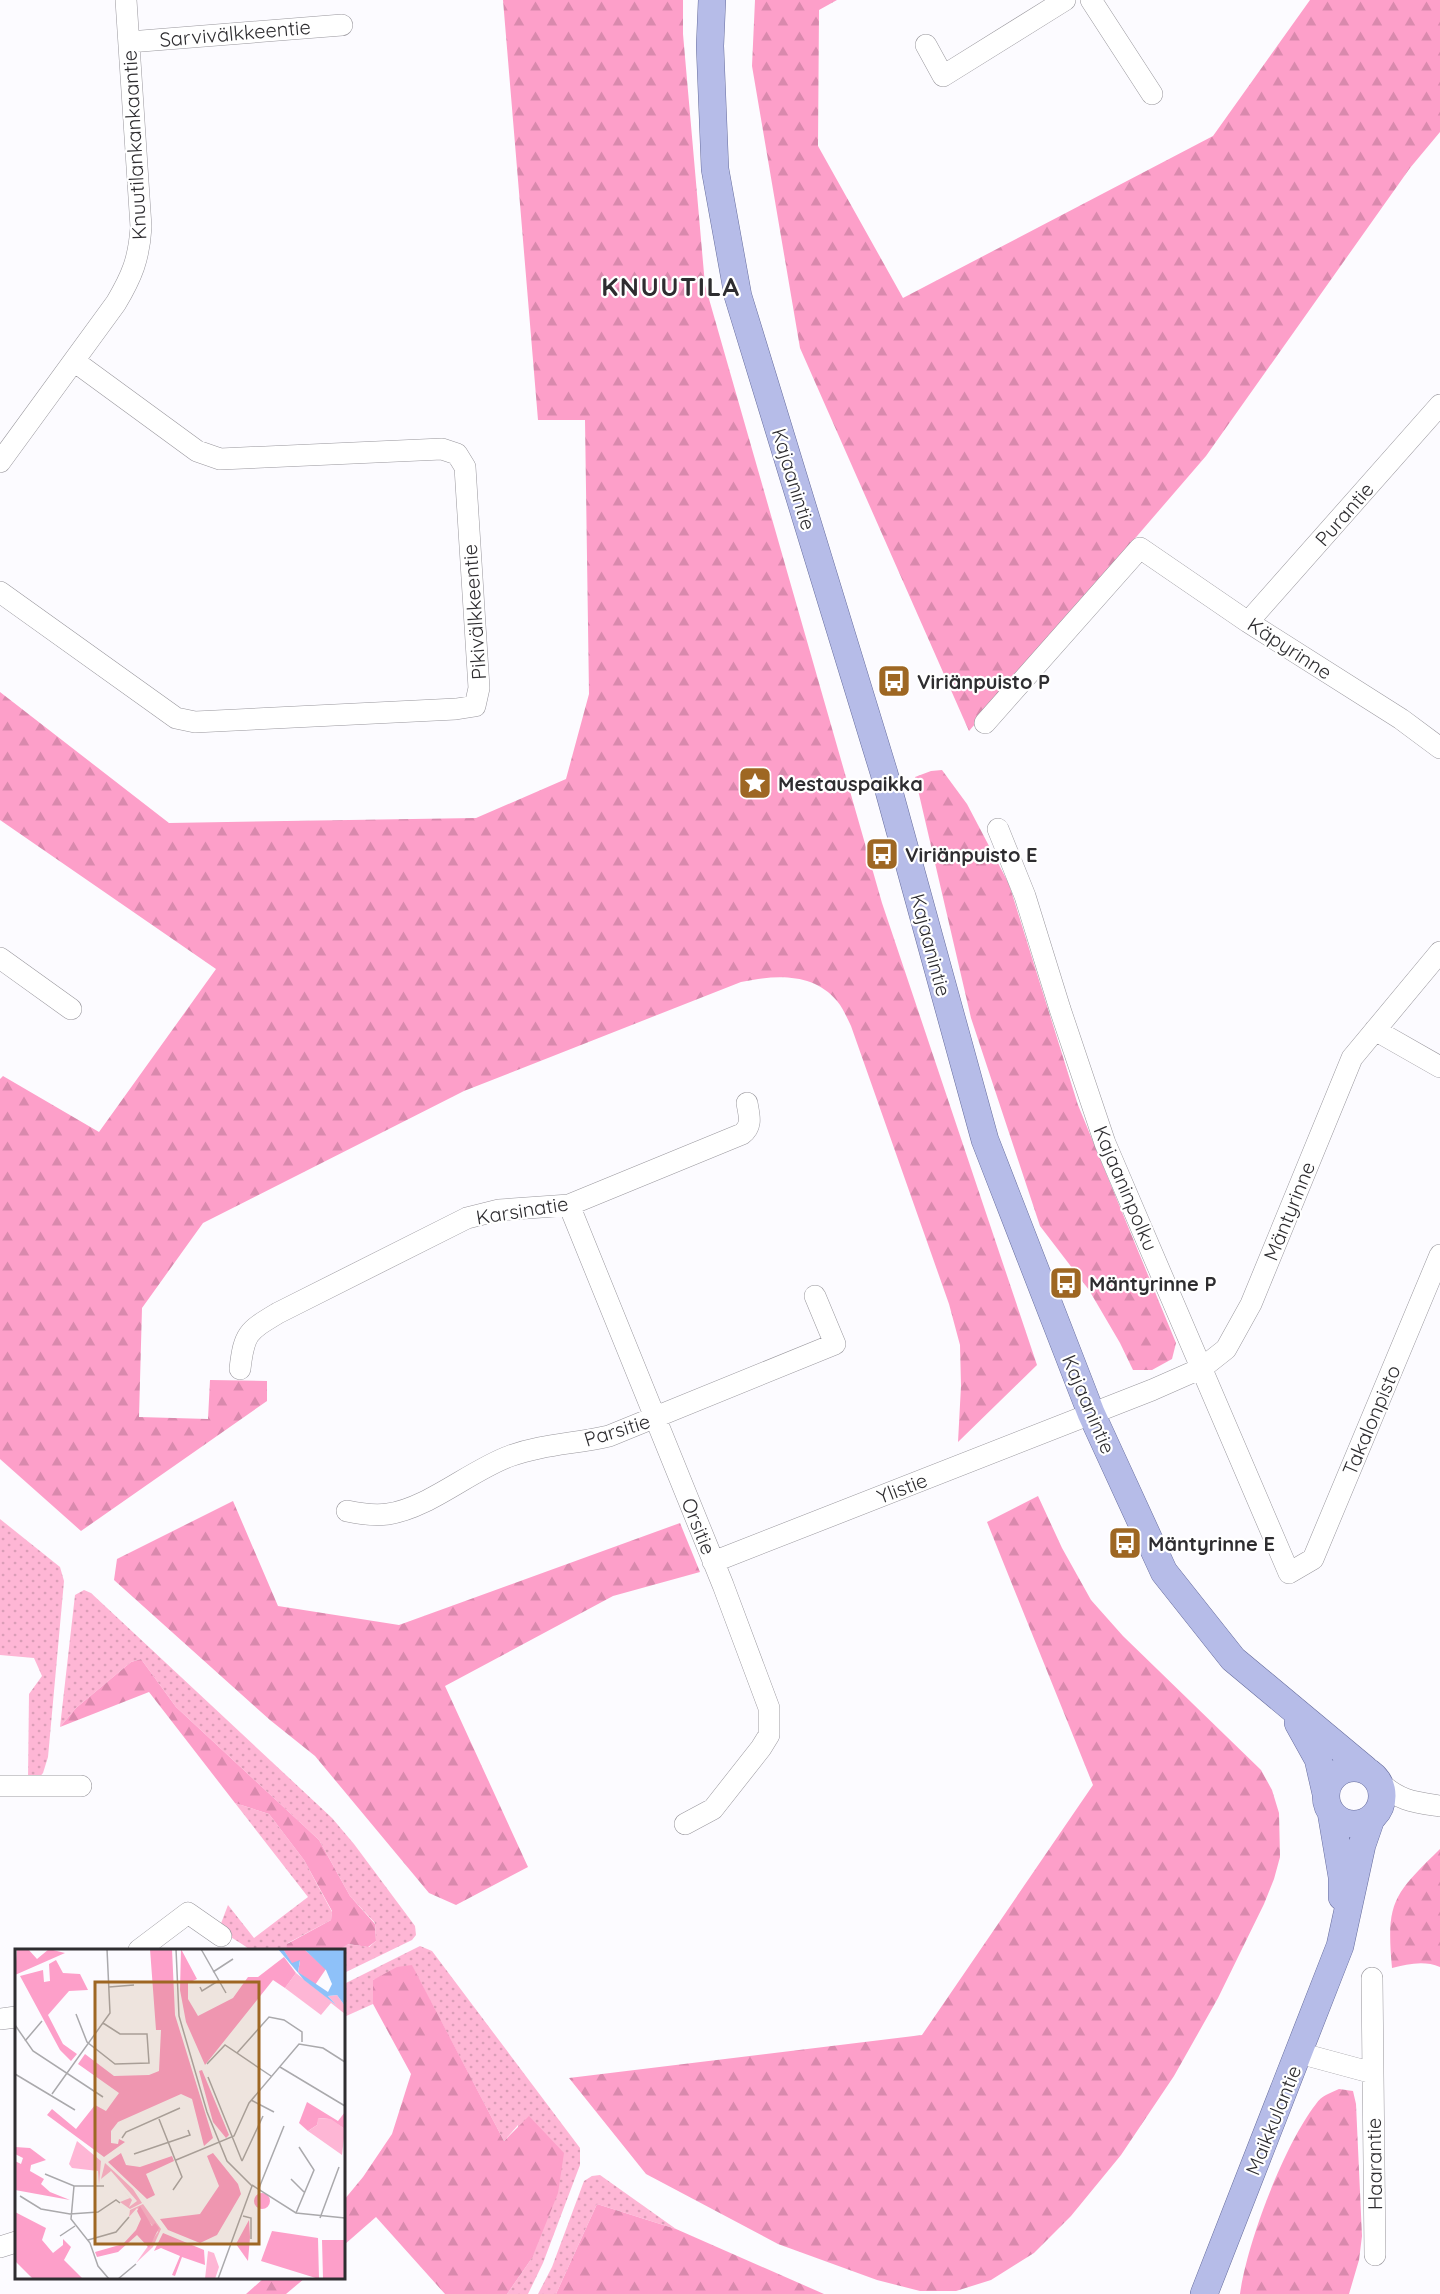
<svg xmlns="http://www.w3.org/2000/svg" width="1440" height="2294" viewBox="0 0 1440 2294" font-family="Quicksand,sans-serif">
<defs>
<pattern id="grass-dots" width="8" height="8" patternUnits="userSpaceOnUse" patternTransform="scale(1.5)"><rect width="8" height="8" fill="#feb6d5"/><path d="M2 2h.1M6 6h.1" fill="none" stroke="#da9db7" stroke-width="1.8" stroke-linecap="round"/></pattern>
<pattern id="forest-firs" width="22" height="20" patternUnits="userSpaceOnUse" patternTransform="scale(1.5)"><rect width="22" height="20" fill="#fd9fc9"/><path d="M5 1l3.5 6h-7zM16 11l3.5 6h-7z" fill="#d989ad"/></pattern>
</defs>
<rect width="100%" height="100%" fill="#fcfbff"/>
<path fill="url(#grass-dots)" d="M 0,1519 L 60,1567 L 64,1581 L 48,1757 L 43,1773 L 37,1780 L 28,1779 L 29,1694 L 42,1676 L 34,1658 L 0,1655 Z
M 84,1590 L 91,1593 L 332,1818 L 354,1844 L 415,1926 L 416,1935 L 412,1940 L 344,1973 L 344,1950 L 339,1950 L 347,1944 L 369,1947 L 376,1941 L 375,1923 L 350,1896 L 319,1840 L 176,1707 L 141,1659 L 131,1662 L 76,1708 L 60,1727 L 75,1595 Z
M 235,1803 L 269,1814 L 304,1860 L 332,1912 L 331,1920 L 288,1943 L 286,1950 L 250,1950 C 241,1942 225,1936 220,1926 L 228,1905 L 254,1938 L 308,1897 Z
M 420,1946 L 432,1951 L 580,2148 L 580,2165 L 543,2263 L 528,2294 L 507,2294 L 532,2258 L 518,2125 L 504,2141 L 412,1966 L 373,1980 L 373,2004 L 344,2017 L 344,1984 Z
M 600,2175 L 676,2229 L 597,2204 L 556,2294 L 538,2294 L 552,2267 L 584,2181 L 592,2176 Z"/>
<path fill="url(#forest-firs)" d="M 503,0 L 683,0 L 683,34 L 705,285 L 882,903 L 1037,1365 L 958,1442 L 961,1386 L 960,1345 L 949,1304 L 851,1026 C 847,1018 843,1008 837,1001 C 813,972 774,975 741,982 L 464,1091 L 203,1223 L 142,1308 L 139,1417 L 208,1419 L 210,1380 L 267,1381 L 267,1401 L 81,1531 L 0,1459 L 0,1079 L 3,1076 L 99,1132 L 216,969 L 0,820 L 0,692 L 169,823 L 476,818 L 566,779 L 589,694 L 585,420 L 538,420 Z
M 755,0 L 837,0 L 819,10 L 818,146 L 903,298 L 1213,136 L 1310,0 L 1440,0 L 1440,132 L 1410,168 L 1206,456 L 969,731 L 800,348 L 752,66 Z
M 942,770 L 967,804 L 1009,884 L 1078,1105 L 1176,1343 L 1172,1359 L 1152,1370 L 1133,1370 L 1120,1343 L 1089,1290 L 1040,1226 L 971,1018 L 915,777 L 931,771 Z
M 1038,1496 L 1062,1548 L 1091,1600 L 1123,1636 L 1261,1770 L 1272,1790 L 1279,1813 L 1280,1857 L 1274,1879 L 1264,1904 L 1218,1998 L 1174,2076 L 1121,2155 L 1071,2216 L 1034,2253 L 991,2280 L 956,2291 L 920,2291 L 877,2280 L 778,2244 L 646,2174 L 569,2078 L 922,2035 L 1093,1785 L 987,1522 Z
M 233,1501 L 278,1606 L 399,1625 L 680,1523 L 700,1572 L 613,1596 L 445,1686 L 528,1867 L 456,1905 L 429,1893 L 315,1756 L 270,1720 L 114,1580 L 117,1559 Z
M 141,1659 L 176,1707 L 319,1840 L 350,1896 L 375,1924 L 376,1941 L 368,1947 L 348,1944 L 339,1950 L 286,1950 L 287,1944 L 331,1920 L 332,1911 L 304,1860 L 269,1814 L 235,1803 L 149,1692 L 60,1727 L 76,1708 L 131,1662 Z
M 1440,1849 L 1440,1967 C 1424,1960 1408,1964 1392,1968 C 1386,1902 1393,1895 1440,1849 Z
M 412,1965 L 504,2141 L 529,2116 L 564,2153 L 558,2193 L 532,2258 L 507,2294 L 445,2294 L 376,2217 L 344,2245 L 344,2200 L 363,2177 L 392,2134 L 411,2074 L 373,2004 L 373,1980 L 397,1967 Z
M 1339,2089 L 1353,2091 L 1356,2104 L 1362,2236 L 1359,2260 L 1349,2294 L 1240,2294 C 1247,2243 1284,2145 1316,2104 C 1321,2096 1330,2093 1339,2089 Z
M 597,2204 L 676,2229 L 824,2294 L 556,2294 Z
M 264,2278 L 305,2278 L 286,2294 L 246,2294 Z"/>
<g fill="none" stroke-linecap="round" stroke-linejoin="round">
<g stroke="#99979d" stroke-width="22">
<path id="minor" d="M 1091,0 L 1152,94
M 129,42 L 342,25
M 926,45 L 943,76 L 1065,0
M 0,462 L 116,303 C 132,276 139,259 141,227 L 126,0
M 0,592 L 176,718 L 195,722 L 456,709 L 475,706 L 479,688 L 465,467 L 457,454 L 442,449 L 220,459 L 197,451 L 74,361
M 1248,622 L 1440,405
M 985,723 L 1140,548 L 1248,622 L 1401,719 L 1440,748
M 998,829 L 1025,896 L 1060,1009 L 1105,1143 L 1289,1573 L 1313,1559 L 1440,1255
M 0,958 L 71,1009
M 1375,1030 L 1440,1067
M 569,1205 L 723,1585 L 769,1708 L 769,1735 L 761,1748 L 713,1809 L 685,1824
M 240,1369 C 244,1333 248,1331 278,1313 L 467,1218 L 499,1210 L 569,1205 L 742,1134 C 753,1126 749,1115 747,1103
M 347,1511 C 361,1514 374,1516 388,1514 C 429,1508 471,1470 510,1456 C 543,1444 575,1444 609,1436 L 835,1344 L 815,1296
M 713,1562 L 1152,1390 L 1202,1368 L 1226,1349 L 1251,1304 L 1352,1058 L 1440,952
M 1379,1782 C 1400,1801 1413,1802 1440,1806
M 0,1786 L 81,1786
M 139,1950 L 188,1913 L 221,1936
M 1372,1978 L 1373,2073
M 0,2019 L 16,2017
M 1299,2053 L 1373,2073 L 1375,2255
M 0,2247 L 16,2242"/>
</g>
<g stroke="#676d9d" stroke-width="28">
<path id="major" d="M 712,0 L 710,46 L 715,169 L 738,296 L 884,773 L 985,1140 L 1091,1413 L 1164,1572 L 1233,1659 L 1365,1769
M 1298,1723 L 1318,1759 L 1326,1794
M1326 1796a28 28 0 1 1 56 0a28 28 0 1 1-56 0Z
M 1331,1812 L 1342,1877 L 1342,1897
M 1204,2294 L 1340,1946 L 1362,1845 L 1371,1819"/>
</g>
<use href="#minor" stroke="#fff" stroke-width="21"/>
<use href="#major" stroke="#b6bce8" stroke-width="27"/>
</g>
<defs>
<g id="bus-square" transform="scale(1.725)"><rect x="-9" y="-9" width="18" height="18" rx="4" fill="#9e6723" stroke="#fff"/><path d="M-5-6H5V4H4V6H2V4H-2V6H-4V4H-5ZM-3.5-4V0h7V-4ZM-3.5 1.2v1.5H-2V1.2ZM2 1.2v1.5H3.5V1.2Z" fill="#fff"/></g>
<g id="sight-square" transform="scale(1.725)"><rect x="-9" y="-9" width="18" height="18" rx="4" fill="#9e6723" stroke="#fff"/><path d="M0-6L1.8-2.2L6-1.7L2.9 1.2L3.7 5.4L0 3.3L-3.7 5.4L-2.9 1.2L-6-1.7L-1.8-2.2Z" fill="#fff"/></g>
</defs>
<g fill-rule="evenodd">
<use href="#bus-square" x="894" y="681"/>
<use href="#sight-square" x="755" y="783"/>
<use href="#bus-square" x="882" y="854"/>
<use href="#bus-square" x="1066" y="1283"/>
<use href="#bus-square" x="1125" y="1543"/>
</g>
<g text-anchor="middle" dominant-baseline="central" stroke-width="4.5" stroke-linejoin="round" paint-order="stroke">
<g font-size="20" fill="#2e2d30" stroke="#fff">
<text transform="translate(235 33) rotate(-5)">Sarvivälkkeentie</text>
<text transform="translate(134 145) rotate(-93)">Knuutilankankaantie</text>
<text transform="translate(794 479) rotate(73)">Kajaanintie</text>
<text transform="translate(1344 514) rotate(-49)">Purantie</text>
<text transform="translate(474 612) rotate(-94)">Pikivälkkeentie</text>
<text transform="translate(1290 648) rotate(33)">Käpyrinne</text>
<text transform="translate(931 945) rotate(75)">Kajaanintie</text>
<text transform="translate(1126 1188) rotate(67)">Kajaaninpolku</text>
<text transform="translate(522 1210) rotate(-9)">Karsinatie</text>
<text transform="translate(1289 1211) rotate(-68)">Mäntyrinne</text>
<text transform="translate(1089 1404) rotate(67)">Kajaanintie</text>
<text transform="translate(1371 1420) rotate(-67)">Takalonpisto</text>
<text transform="translate(617 1430) rotate(-17)">Parsitie</text>
<text transform="translate(902 1488) rotate(-21)">Ylistie</text>
<text transform="translate(699 1526) rotate(68)">Orsitie</text>
<text transform="translate(1273 2120) rotate(-68)">Maikkulantie</text>
<text transform="translate(1374 2164) rotate(-91)">Haarantie</text>
</g>
<g font-size="20" font-weight="bold" fill="#2e2d30" stroke="#fff" text-anchor="start">
<text x="917" y="681">Viriänpuisto P</text>
<text x="778" y="783">Mestauspaikka</text>
<text x="905" y="854">Viriänpuisto E</text>
<text x="1089" y="1283">Mäntyrinne P</text>
<text x="1148" y="1543">Mäntyrinne E</text>
</g>
<g font-size="26" font-weight="bold" letter-spacing="1.5" fill="#2e2d30" stroke="#fff">
<text x="671" y="286">KNUUTILA</text>
</g>
</g>
<g transform="translate(15 1949)">
<rect width="330" height="330" fill="#fcfbff"/>
<path d="M 281,24 L 321,56 L 313,47 L 322,46 L 330,57 L 330,65 L 316,54 L 306,66 L 270,39 ZM 62,192 L 86,212 L 84,236 L 83,222 L 57,219 L 54,215 ZM 90,214 L 118,240 L 127,254 L 115,260 L 105,253 L 115,249 L 106,239 L 117,251 L 114,258 L 122,252 L 96,222 L 86,230 ZM 128,255 L 146,280 L 138,298 L 121,314 L 143,283 L 122,259 L 114,268 L 115,261 ZM 193,302 L 199,304 L 204,318 L 200,330 L 190,330 Z" fill="#feb6d5"/>
<path d="M 2,0 L 13,0 L 22,10 L 34,0 L 50,4 L 0,26 ZM 135,0 L 157,0 L 160,66 L 198,189 L 189,197 L 177,150 L 166,145 L 103,173 L 96,182 L 96,194 L 103,195 L 104,190 L 110,193 L 89,208 L 32,166 L 37,160 L 61,180 L 80,156 L 91,162 L 104,144 L 63,115 L 70,105 L 99,127 L 134,126 L 144,122 L 146,81 L 141,81 ZM 166,0 L 182,30 L 173,34 L 173,50 L 183,67 L 218,49 L 233,28 L 243,28 L 269,8 L 281,24 L 270,39 L 258,31 L 190,116 L 171,73 L 165,41 ZM 268,0 L 289,0 L 311,20 L 300,36 L 283,23 L 285,12 L 277,15 ZM 41,11 L 48,24 L 65,25 L 73,41 L 54,42 L 33,66 L 48,95 L 62,105 L 56,112 L 45,101 L 5,27 L 28,21 L 29,33 L 35,32 L 34,15 ZM 187,121 L 214,186 L 211,189 L 198,173 L 184,122 ZM 292,153 L 323,172 L 330,163 L 330,180 L 314,170 L 304,169 L 302,176 L 293,182 L 284,174 ZM 0,198 L 15,199 L 31,211 L 16,216 L 15,222 L 29,230 L 26,235 L 35,243 L 55,251 L 0,241 L 0,212 L 6,215 L 8,209 L 0,205 ZM 106,204 L 111,216 L 125,218 L 157,207 L 159,212 L 131,225 L 140,246 L 132,250 L 93,213 ZM 198,204 L 223,235 L 226,245 L 202,286 L 185,294 L 153,281 L 145,270 L 185,265 L 204,237 L 192,207 ZM239 252a8 8 0 1 1 16 0a8 8 0 1 1-16 0ZM 125,257 L 137,277 L 140,274 L 144,279 L 134,299 L 122,286 L 103,303 L 82,308 L 80,303 L 108,295 L 121,281 L 126,270 L 122,262 ZM 0,263 L 31,279 L 27,291 L 38,304 L 48,296 L 48,290 L 56,298 L 49,311 L 68,330 L 18,330 L 0,312 ZM 234,271 L 235,288 L 233,312 L 221,295 ZM 257,282 L 303,289 L 304,330 L 246,312 ZM 148,284 L 189,301 L 190,316 L 167,308 L 160,327 L 157,326 L 165,307 L 146,299 L 139,302 ZM 307,291 L 330,291 L 330,330 L 308,330 Z" fill="#fd9fc9"/>
<path d="M 303,169 L 316,170 L 330,180 L 327,206 L 293,182 L 302,176 Z" fill="#feb6d5"/>
<path d="M 263,0 L 268,0 L 277,14 L 285,11 L 283,23 L 313,43 L 317,35 L 311,21 L 289,0 L 330,0 L 330,57 L 322,46 L 313,47 L 321,56 L 289,31 Z" fill="#8ec1f9"/>
<path fill="none" stroke="#aaa9ac" stroke-width="1.5" d="M 161,0 L 164,67 L 192,163 L 212,212 L 237,237 L 203,330M 186,0 L 211,44M 198,23 L 218,10M 94,38 L 119,36M 185,38 L 187,42 L 203,32M 61,65 L 72,93 L 100,115 L 134,114 L 132,85 L 105,85 L 88,74M 0,76 L 18,102 L 88,148M 10,92 L 27,72M 222,104 L 254,68 L 269,71 L 287,83 L 287,93M 192,115 L 210,96 L 256,127M 265,118 L 330,157M 0,125 L 60,161M 193,128 L 227,212M 37,145 L 95,64 L 92,0M 236,151 L 259,163M 144,170 L 167,228 L 158,241M 107,189 L 111,183 L 165,159M 119,205 L 175,186 L 173,181M 161,211 L 219,187 L 234,154 L 284,95 L 308,99 L 330,113M 227,212 L 248,167M 30,225 L 59,237 L 89,237M 276,230 L 289,243M 237,236 L 281,264 L 330,269M 59,237 L 56,270 L 75,294 L 83,317 L 94,330M 244,239 L 269,177M 5,247 L 26,260 L 55,265 L 83,263 L 101,251 L 105,254M 281,264 L 299,221 L 284,198M 228,267 L 236,269 L 236,290M 305,269 L 324,218M 45,287 L 60,277M 73,291 L 101,283 L 114,268M 103,330 L 121,315"/>
<path fill="#9e6723" fill-opacity="0.15" stroke="#9e6723" stroke-width="3" d="M 80,33 L 244,33 L 244,295 L 80,295 Z"/>
<rect width="330" height="330" fill="none" stroke="#2e2d30" stroke-width="3"/>
</g>
</svg>
